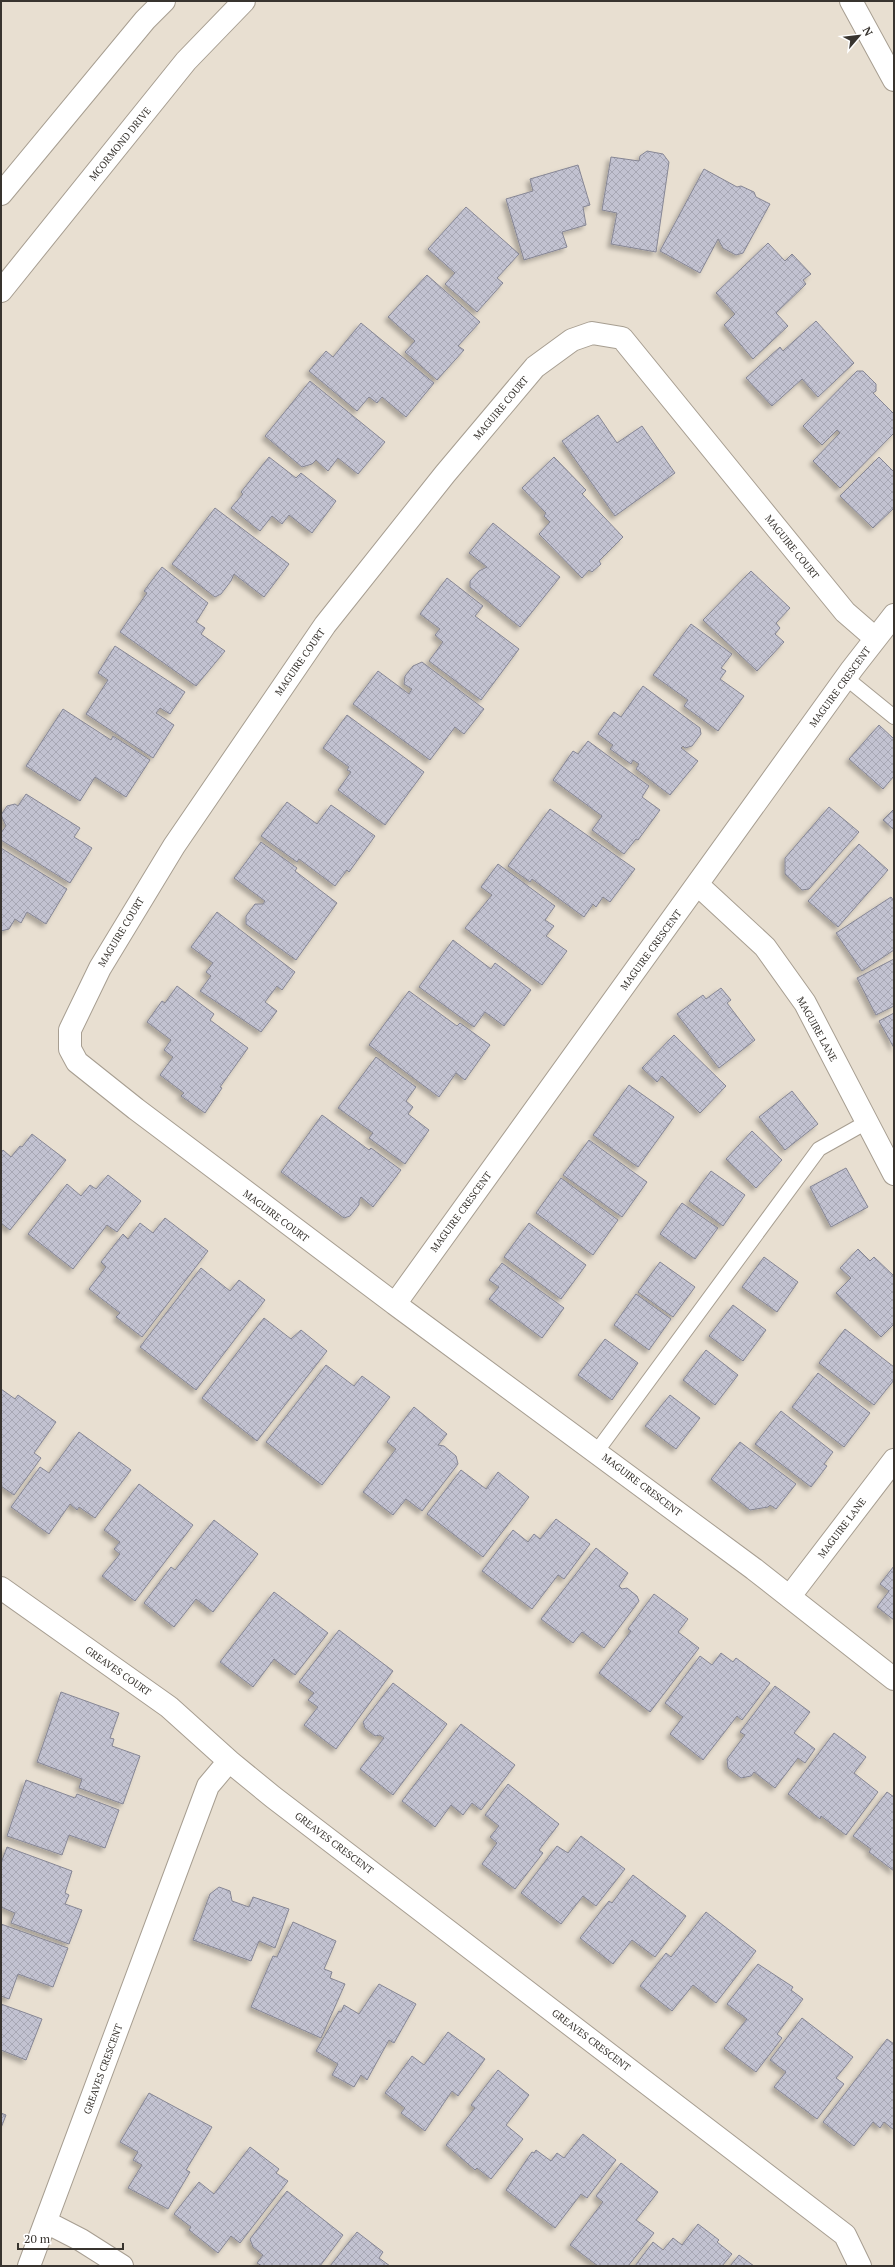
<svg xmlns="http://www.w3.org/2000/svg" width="895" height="2267" viewBox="0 0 895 2267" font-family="'PT Serif',serif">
<defs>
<pattern id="building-cross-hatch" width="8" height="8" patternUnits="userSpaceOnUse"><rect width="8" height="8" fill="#c2c2d1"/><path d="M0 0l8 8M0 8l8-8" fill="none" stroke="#a7a7b4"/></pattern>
<filter id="shadow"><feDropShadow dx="-3.5" dy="3.5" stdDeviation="2" flood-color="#0004"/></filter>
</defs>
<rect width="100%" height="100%" fill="#e8dfd1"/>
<path fill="url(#building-cross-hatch)" stroke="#868694" filter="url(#shadow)" d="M 647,151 L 663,154 L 669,162 L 656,252 L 611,244 L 617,213 L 602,210 L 611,157 L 639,161 L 640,156 Z
M 578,165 L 590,205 L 583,207 L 586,225 L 562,232 L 567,247 L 524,260 L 506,199 L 533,191 L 530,179 Z
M 704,169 L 737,187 L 741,186 L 754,192 L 756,197 L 770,204 L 743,253 L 736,255 L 723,248 L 718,239 L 700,273 L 660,251 Z
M 466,207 L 519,254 L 497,278 L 503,283 L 477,312 L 445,284 L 455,273 L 428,249 Z
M 768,243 L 785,261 L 792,254 L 811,274 L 803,280 L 806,284 L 776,313 L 788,326 L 753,359 L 724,325 L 735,314 L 716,293 Z
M 427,275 L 480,322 L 458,346 L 464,350 L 437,380 L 405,352 L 415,341 L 388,317 Z
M 816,321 L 854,363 L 818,397 L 802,379 L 772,406 L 746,378 L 780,347 L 783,351 Z
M 361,323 L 434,383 L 406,417 L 382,397 L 377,403 L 369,397 L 357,411 L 309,371 L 326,351 L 333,357 Z
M 857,371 L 863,371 L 876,384 L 876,391 L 873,393 L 894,414 L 894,433 L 840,488 L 813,461 L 840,433 L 837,430 L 822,445 L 803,426 Z
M 310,381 L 385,442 L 358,474 L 338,458 L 328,471 L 316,460 L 312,464 L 302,467 L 265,436 Z
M 598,415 L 617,443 L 642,426 L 675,473 L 615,516 L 562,441 Z
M 269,457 L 296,478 L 301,473 L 336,501 L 312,533 L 289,515 L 282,524 L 272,516 L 260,531 L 231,508 L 243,494 L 241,492 Z
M 554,457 L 586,490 L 582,494 L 623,537 L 599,561 L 601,564 L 592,572 L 589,570 L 582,578 L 539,534 L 550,522 L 544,516 L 546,513 L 522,488 Z
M 879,457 L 893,471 L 894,470 L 894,508 L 873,528 L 840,496 Z
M 215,508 L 289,564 L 264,597 L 234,574 L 231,581 L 221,594 L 215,597 L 172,564 Z
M 493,523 L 560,577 L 520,627 L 470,587 L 470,581 L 479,571 L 487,567 L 469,553 Z
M 162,567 L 208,603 L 196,622 L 205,628 L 201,634 L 225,651 L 196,686 L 120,632 L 147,593 L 144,591 Z
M 751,571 L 790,608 L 776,623 L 780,628 L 775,634 L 784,642 L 757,671 L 703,620 Z
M 447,578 L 483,606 L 475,616 L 519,649 L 481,700 L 429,661 L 443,642 L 435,635 L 440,629 L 420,614 Z
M 691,624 L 732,654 L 721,668 L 726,671 L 720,679 L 744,696 L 718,731 L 684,706 L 688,700 L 653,675 Z
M 115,646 L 185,692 L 170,714 L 160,708 L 156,713 L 174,725 L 153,758 L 86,714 L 108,680 L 98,673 Z
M 422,662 L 484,709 L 464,734 L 455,727 L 430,760 L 353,704 L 378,671 L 409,694 L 412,689 L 404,684 L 405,676 L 413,666 Z
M 643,686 L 700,728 L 701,734 L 692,746 L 685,748 L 683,746 L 681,748 L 698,761 L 670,795 L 636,769 L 639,764 L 633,760 L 631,764 L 610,749 L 613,745 L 598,734 L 614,712 L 621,717 Z
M 63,709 L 111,740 L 113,736 L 150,760 L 126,797 L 95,777 L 80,801 L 26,766 Z
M 347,715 L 424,772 L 385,825 L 338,790 L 351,772 L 347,770 L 349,767 L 323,748 Z
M 879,725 L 894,739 L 894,776 L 883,789 L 849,759 Z
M 588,741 L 649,786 L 642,797 L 660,810 L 638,840 L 636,839 L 624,854 L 592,830 L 602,816 L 553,780 L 573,751 L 578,754 Z
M 26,794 L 80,828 L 74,837 L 92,848 L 70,883 L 1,840 L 1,833 L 6,826 L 1,815 L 7,806 L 15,804 L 18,806 Z
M 287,802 L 317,824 L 331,805 L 375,836 L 349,872 L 347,870 L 335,886 L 299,859 L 297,862 L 261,836 Z
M 829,807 L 859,832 L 809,889 L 802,890 L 785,874 L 785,858 Z
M 550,809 L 635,869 L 610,902 L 603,897 L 596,907 L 593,904 L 584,917 L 532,879 L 530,882 L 508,866 Z
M 894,809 L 894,830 L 883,820 Z
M 261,842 L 297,868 L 295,871 L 337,903 L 296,960 L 246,924 L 246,916 L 255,904 L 263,904 L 265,901 L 234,878 Z
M 859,844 L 888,870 L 838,927 L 808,901 Z
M 1,848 L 67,889 L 46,924 L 27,912 L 21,923 L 15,919 L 9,929 L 1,931 Z
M 498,864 L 555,906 L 545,920 L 554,926 L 546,936 L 567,951 L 542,985 L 465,928 L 492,895 L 481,887 Z
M 891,897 L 894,901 L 894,950 L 862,971 L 836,933 Z
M 217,912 L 295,972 L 282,990 L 277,986 L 265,1002 L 277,1011 L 261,1032 L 200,991 L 211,976 L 206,972 L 213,963 L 191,947 Z
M 453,940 L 491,969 L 495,963 L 531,990 L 504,1026 L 485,1012 L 474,1027 L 419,987 Z
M 894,959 L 894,1006 L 876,1015 L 857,978 Z
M 177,986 L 214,1014 L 210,1020 L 248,1048 L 220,1087 L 222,1088 L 205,1113 L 181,1096 L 184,1093 L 160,1075 L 173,1057 L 164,1050 L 171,1040 L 147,1022 L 162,1001 L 165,1003 Z
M 721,988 L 731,1000 L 727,1003 L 755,1040 L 719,1068 L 677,1014 L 703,995 L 706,999 Z
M 409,991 L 457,1026 L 460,1023 L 490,1045 L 465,1080 L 456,1073 L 439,1097 L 369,1045 Z
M 894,1013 L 894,1048 L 879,1021 Z
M 674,1035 L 726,1086 L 700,1113 L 662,1076 L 657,1082 L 642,1068 Z
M 376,1057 L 416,1087 L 406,1101 L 413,1107 L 408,1114 L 429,1130 L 405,1164 L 369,1138 L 373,1133 L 338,1108 Z
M 629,1085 L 674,1117 L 638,1167 L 593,1135 Z
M 792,1091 L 818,1124 L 785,1150 L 759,1117 Z
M 322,1115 L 369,1150 L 371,1148 L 401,1170 L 373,1207 L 361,1197 L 359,1201 L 359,1205 L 350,1216 L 344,1218 L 281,1172 Z
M 752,1131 L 782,1160 L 756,1188 L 726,1159 Z
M 32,1134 L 66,1160 L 10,1230 L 1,1223 L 1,1153 L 3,1150 L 11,1157 L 20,1146 L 22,1147 Z
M 589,1140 L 647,1182 L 622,1217 L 563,1175 Z
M 846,1168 L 868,1207 L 831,1227 L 810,1187 Z
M 711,1171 L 745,1195 L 723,1226 L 689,1201 Z
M 108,1175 L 141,1201 L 117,1232 L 107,1225 L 73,1269 L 28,1234 L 67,1184 L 81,1196 L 90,1185 L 96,1189 Z
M 561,1178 L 618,1220 L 593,1255 L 536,1213 Z
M 682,1203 L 718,1228 L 695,1259 L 660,1234 Z
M 165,1218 L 208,1251 L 142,1337 L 116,1317 L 120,1313 L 89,1289 L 106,1267 L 101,1262 L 123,1234 L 128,1239 L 140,1223 L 153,1233 Z
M 529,1223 L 586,1265 L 561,1299 L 504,1257 Z
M 858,1249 L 870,1261 L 874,1257 L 894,1276 L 894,1324 L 881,1337 L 836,1293 L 851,1278 L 840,1268 Z
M 764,1257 L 798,1282 L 777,1312 L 742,1287 Z
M 660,1262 L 695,1287 L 673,1317 L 638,1292 Z
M 502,1263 L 564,1308 L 542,1338 L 489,1299 L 499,1287 L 489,1280 Z
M 201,1268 L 230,1291 L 239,1280 L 265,1300 L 196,1390 L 140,1347 Z
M 636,1294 L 671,1319 L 649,1350 L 614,1325 Z
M 733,1305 L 766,1330 L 743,1361 L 709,1336 Z
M 264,1318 L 291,1339 L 301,1330 L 327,1351 L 257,1441 L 202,1398 Z
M 845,1329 L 894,1367 L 894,1380 L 874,1405 L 819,1363 Z
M 605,1339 L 638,1363 L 612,1400 L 578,1375 Z
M 706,1350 L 738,1375 L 715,1405 L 683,1380 Z
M 326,1365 L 354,1386 L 362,1376 L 390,1397 L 322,1485 L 266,1442 Z
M 818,1373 L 870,1413 L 844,1447 L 792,1407 Z
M 1,1389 L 15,1399 L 18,1395 L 56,1422 L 34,1453 L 41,1458 L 14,1495 L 1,1486 Z
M 670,1395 L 700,1418 L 676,1449 L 645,1426 Z
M 414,1407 L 447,1434 L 438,1445 L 444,1446 L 456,1456 L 458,1464 L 422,1511 L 406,1499 L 393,1515 L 363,1492 L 396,1449 L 387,1442 Z
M 781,1411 L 833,1452 L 824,1464 L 827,1466 L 811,1487 L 755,1444 Z
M 79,1432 L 131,1470 L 95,1518 L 79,1507 L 77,1510 L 70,1504 L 49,1534 L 11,1507 L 40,1467 L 49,1473 Z
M 740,1442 L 796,1484 L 776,1509 L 770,1505 L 768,1507 L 750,1510 L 711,1479 Z
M 461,1470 L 486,1489 L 498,1472 L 529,1497 L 483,1557 L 427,1514 Z
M 139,1484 L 193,1525 L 135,1601 L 102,1576 L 120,1554 L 114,1549 L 120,1542 L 104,1530 Z
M 556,1519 L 590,1544 L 564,1579 L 558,1575 L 532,1609 L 482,1571 L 513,1530 L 528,1542 L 534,1534 L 540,1539 Z
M 214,1520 L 258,1554 L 213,1612 L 196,1599 L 174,1627 L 144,1603 L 171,1567 L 175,1570 Z
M 596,1548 L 628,1573 L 619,1586 L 622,1589 L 627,1588 L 637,1596 L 639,1601 L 604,1648 L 582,1632 L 573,1643 L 541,1619 Z
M 894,1566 L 894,1620 L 877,1607 L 889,1591 L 880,1584 Z
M 274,1592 L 328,1633 L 295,1675 L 274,1659 L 253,1687 L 220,1662 Z
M 654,1594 L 688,1619 L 678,1632 L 699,1648 L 650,1712 L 599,1673 L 631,1631 L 628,1629 Z
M 339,1630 L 393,1671 L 336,1749 L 304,1725 L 318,1707 L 308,1700 L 314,1693 L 299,1682 Z
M 721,1653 L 733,1662 L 736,1658 L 770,1683 L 742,1720 L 737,1716 L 703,1760 L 670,1734 L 683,1717 L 665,1703 L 700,1656 L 712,1665 Z
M 393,1683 L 447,1724 L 393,1795 L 360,1769 L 384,1738 L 380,1735 L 375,1736 L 365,1728 L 363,1722 Z
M 775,1686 L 810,1712 L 794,1733 L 815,1749 L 805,1763 L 798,1758 L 775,1788 L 754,1772 L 751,1776 L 741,1778 L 728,1768 L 727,1759 L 745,1735 L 740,1732 Z
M 61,1692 L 119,1713 L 110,1738 L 114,1739 L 112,1746 L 140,1756 L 123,1804 L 79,1788 L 82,1779 L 37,1762 Z
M 461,1724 L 515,1765 L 481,1810 L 472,1803 L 463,1815 L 451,1805 L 435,1827 L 402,1801 Z
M 834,1733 L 866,1757 L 854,1773 L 878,1792 L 846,1835 L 821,1816 L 820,1819 L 788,1794 Z
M 26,1780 L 75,1798 L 77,1794 L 119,1810 L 105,1848 L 69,1835 L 62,1855 L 7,1836 Z
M 508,1784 L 559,1824 L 539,1850 L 543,1853 L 515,1889 L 482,1864 L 497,1843 L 490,1837 L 499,1826 L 485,1815 Z
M 887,1792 L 894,1797 L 894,1871 L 869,1852 L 871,1849 L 853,1836 Z
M 581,1836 L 625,1869 L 596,1906 L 583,1896 L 561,1924 L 521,1893 L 557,1846 L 568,1853 Z
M 7,1847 L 72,1871 L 65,1893 L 69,1895 L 65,1904 L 82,1910 L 69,1944 L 11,1923 L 15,1913 L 1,1907 L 1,1863 Z
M 633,1875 L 686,1916 L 655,1957 L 632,1940 L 613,1964 L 580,1938 L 609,1901 L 612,1903 Z
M 219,1887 L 230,1891 L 232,1901 L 249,1907 L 253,1897 L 289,1909 L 275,1948 L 259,1941 L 251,1961 L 193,1940 L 210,1894 Z
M 706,1912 L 756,1951 L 716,2003 L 693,1985 L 672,2011 L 640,1986 L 666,1953 L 671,1957 Z
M 293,1922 L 336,1941 L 324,1969 L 332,1972 L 330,1978 L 345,1984 L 321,2038 L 251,2007 L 273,1956 L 277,1957 Z
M 1,1924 L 68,1948 L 53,1987 L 18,1974 L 9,1999 L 1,1996 Z
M 758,1964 L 793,1987 L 791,1990 L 803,1999 L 777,2034 L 782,2038 L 756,2072 L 724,2048 L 747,2019 L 727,2004 Z
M 379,1984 L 416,2004 L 394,2043 L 389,2040 L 367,2080 L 361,2075 L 354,2087 L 332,2075 L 338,2064 L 316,2051 L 339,2011 L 341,2012 L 344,2005 L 359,2014 Z
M 1,2004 L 42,2019 L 26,2060 L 1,2050 Z
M 802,2018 L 853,2057 L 836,2078 L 844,2084 L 817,2119 L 774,2087 L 786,2072 L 770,2060 Z
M 448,2032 L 485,2059 L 458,2096 L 452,2091 L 425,2131 L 401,2113 L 405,2108 L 385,2093 L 412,2056 L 424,2065 Z
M 887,2039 L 894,2044 L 894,2130 L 884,2122 L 880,2128 L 873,2122 L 854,2146 L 823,2122 Z
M 498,2070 L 529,2095 L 506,2125 L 523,2139 L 491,2179 L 477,2168 L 475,2170 L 446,2145 L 475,2108 L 471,2105 Z
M 149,2093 L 212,2127 L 186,2170 L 190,2172 L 168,2209 L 128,2188 L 142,2165 L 133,2160 L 138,2152 L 120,2142 Z
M 1,2113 L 6,2115 L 1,2128 Z
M 583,2134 L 616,2160 L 587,2198 L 581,2194 L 555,2228 L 506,2190 L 532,2152 L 534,2153 L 536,2150 L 551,2161 L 557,2153 L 564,2158 Z
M 250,2147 L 279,2169 L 276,2173 L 288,2181 L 240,2243 L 231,2236 L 218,2253 L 189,2230 L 191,2227 L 174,2214 L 199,2182 L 214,2194 Z
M 621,2163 L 658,2192 L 636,2220 L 654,2233 L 628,2266 L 598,2266 L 570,2245 L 603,2202 L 596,2196 Z
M 287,2191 L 343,2235 L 320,2266 L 262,2266 L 257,2263 L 263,2255 L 253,2247 L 250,2239 Z
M 698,2224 L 719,2240 L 717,2242 L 732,2254 L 722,2266 L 635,2266 L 653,2242 L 663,2250 L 673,2238 L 682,2245 Z
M 357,2232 L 383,2252 L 379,2258 L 390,2266 L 330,2266 Z
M 739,2255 L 754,2266 L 730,2266 Z"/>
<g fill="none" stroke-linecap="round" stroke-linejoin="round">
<g stroke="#a79e91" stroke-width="16">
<path id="lane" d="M 846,678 L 894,717
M 597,1451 L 819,1149 L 867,1122"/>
</g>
<g stroke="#a79e91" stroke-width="24">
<path id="street" d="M 894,615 L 852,669 L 395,1304 L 754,1569 L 894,1679
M 698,885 L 765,947 L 805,1003 L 894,1174
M 395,1304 L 136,1109 L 77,1062 L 70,1049 L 70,1030 L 100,968 L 174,846 L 325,625 L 445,474 L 535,367 L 572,340 L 592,333 L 622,338 L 845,612 L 875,638
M 1,1588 L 169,1707 L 229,1761
M 790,1596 L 894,1460
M 46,2222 L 81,2240 L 122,2266
M 29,2266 L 208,1786 L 229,1761 L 273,1797 L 845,2235 L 860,2266"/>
</g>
<g stroke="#a79e91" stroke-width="24">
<path id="secondary" d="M 851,1 L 894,80
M 1,194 L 145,20 L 164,1
M 1,291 L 186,61 L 244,1"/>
</g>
<use href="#lane" stroke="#fff" stroke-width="14"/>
<use href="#street" stroke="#fff" stroke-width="22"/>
<use href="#secondary" stroke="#fff" stroke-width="22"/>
</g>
<g text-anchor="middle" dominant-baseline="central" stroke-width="3" stroke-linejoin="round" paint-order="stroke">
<g font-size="10" fill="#38342f" stroke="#fff">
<text transform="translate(120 144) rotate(-51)">MCORMOND DRIVE</text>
<text transform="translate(501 408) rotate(-50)">MAGUIRE COURT</text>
<text transform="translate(792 547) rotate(51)">MAGUIRE COURT</text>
<text transform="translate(300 662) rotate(-55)">MAGUIRE COURT</text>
<text transform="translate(840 687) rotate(-54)">MAGUIRE CRESCENT</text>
<text transform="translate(121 932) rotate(-59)">MAGUIRE COURT</text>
<text transform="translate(651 950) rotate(-54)">MAGUIRE CRESCENT</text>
<text transform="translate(817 1029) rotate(61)">MAGUIRE LANE</text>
<text transform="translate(461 1212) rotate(-54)">MAGUIRE CRESCENT</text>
<text transform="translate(276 1216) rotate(37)">MAGUIRE COURT</text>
<text transform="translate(642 1485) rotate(37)">MAGUIRE CRESCENT</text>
<text transform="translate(842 1528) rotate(-53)">MAGUIRE LANE</text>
<text transform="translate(118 1671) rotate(35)">GREAVES COURT</text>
<text transform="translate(334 1843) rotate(37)">GREAVES CRESCENT</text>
<text transform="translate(591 2040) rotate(37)">GREAVES CRESCENT</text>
<text transform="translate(103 2069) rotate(-70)">GREAVES CRESCENT</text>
</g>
</g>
<rect width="895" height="2267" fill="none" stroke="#38342f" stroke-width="4"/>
<g transform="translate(859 36) rotate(62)" stroke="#ffffff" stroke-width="3" paint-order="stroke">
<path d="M0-3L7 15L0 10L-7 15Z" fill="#38342f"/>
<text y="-6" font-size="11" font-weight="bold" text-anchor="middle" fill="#38342f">N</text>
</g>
<path d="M18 2243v6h105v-6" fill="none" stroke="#38342f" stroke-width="2"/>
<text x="24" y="2243" font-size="12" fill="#38342f" stroke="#ffffff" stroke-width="3" paint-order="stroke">20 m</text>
</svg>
